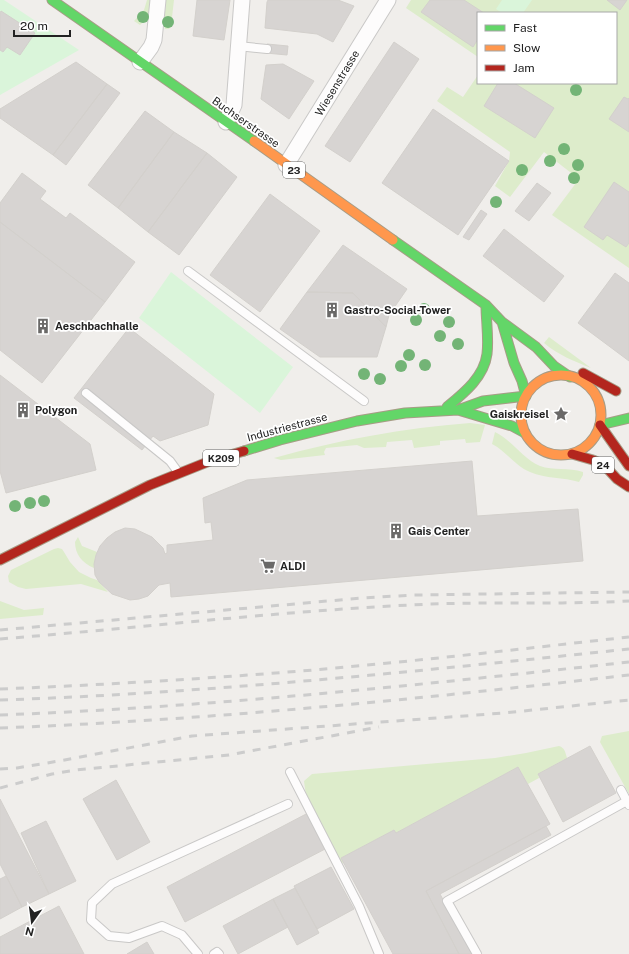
<svg xmlns="http://www.w3.org/2000/svg" width="629" height="954" viewBox="0 0 629 954" font-family="'Public Sans',sans-serif">
<rect width="100%" height="100%" fill="#f0eeeb"/>
<path fill="#ddeccb" d="M 147,0 L 153,0 C 151,12 150,17 140,25 L 134,21 L 144,10 Z
M 166,0 L 174,0 L 171,26 L 169,29 L 165,29 L 164,25 Z
M 411,0 L 629,0 L 629,268 L 552,215 L 579,179 L 544,152 L 510,197 L 495,186 L 509,161 L 510,152 L 437,101 L 447,87 L 463,97 L 478,75 L 478,83 L 616,83 L 616,13 L 478,13 L 478,57 L 406,8 Z
M 549,337 L 587,365 L 591,368 C 574,361 558,355 544,343 Z
M 470,423 L 485,425 L 480,442 L 466,443 L 465,439 L 440,441 L 440,445 L 414,448 L 412,440 L 387,442 L 386,447 L 364,448 L 357,445 L 326,448 L 324,452 L 325,455 L 281,460 L 274,458 C 338,440 404,428 470,423 Z
M 495,432 C 512,440 522,458 540,466 C 553,471 569,467 583,472 L 583,475 L 579,482 C 563,477 546,479 530,472 C 515,466 506,451 492,444 Z
M 78,537 L 82,546 L 97,552 L 94,568 C 82,563 75,554 75,542 Z
M 58,548 L 62,549 L 64,552 L 70,562 L 79,572 L 91,578 L 97,580 L 108,592 L 81,584 L 26,589 L 18,587 L 9,582 L 8,576 L 11,570 L 54,549 Z
M 0,601 L 24,610 L 44,608 L 43,615 L 0,619 Z
M 629,731 L 629,794 L 600,742 L 602,736 Z
M 559,746 C 565,748 565,752 567,758 L 538,774 L 539,778 L 528,784 L 518,767 L 396,833 L 394,830 L 341,858 L 345,864 L 341,862 L 306,796 L 304,781 L 312,774 L 495,758 L 526,753 Z"/>
<path fill="#daf5da" d="M 0,0 L 4,0 L 79,50 L 0,95 Z
M 502,0 L 532,0 L 523,13 L 502,13 L 496,9 Z
M 171,272 L 293,367 L 260,413 L 139,318 Z"/>
<path fill="#d7d4d2" stroke="#d3d0cc" d="M 197,0 L 230,0 L 224,40 L 193,36 Z
M 268,0 L 338,0 L 354,6 L 333,42 L 317,34 L 265,28 L 267,2 Z
M 430,0 L 464,0 L 484,13 L 478,13 L 478,39 L 473,47 L 421,12 Z
M 607,0 L 627,0 L 620,10 Z
M 1,11 L 35,33 L 20,55 L 7,47 L 3,52 L 0,50 L 0,13 Z
M 394,42 L 419,59 L 350,162 L 325,146 Z
M 267,44 L 288,46 L 287,55 L 266,53 Z
M 76,62 L 107,84 L 53,155 L 0,118 L 0,109 Z
M 283,64 L 314,81 L 289,119 L 261,99 L 266,65 Z
M 498,83 L 514,83 L 554,108 L 535,138 L 484,106 Z
M 107,84 L 120,93 L 66,165 L 53,155 Z
M 624,97 L 628,99 L 629,98 L 629,132 L 609,119 Z
M 433,109 L 509,161 L 458,235 L 382,183 Z
M 145,111 L 174,132 L 118,208 L 88,185 Z
M 174,132 L 207,153 L 148,232 L 118,208 Z
M 207,153 L 237,177 L 179,255 L 148,232 Z
M 22,173 L 46,191 L 40,199 L 66,218 L 70,213 L 135,262 L 105,302 L 0,222 L 0,203 Z
M 614,182 L 629,192 L 629,243 L 626,247 L 607,235 L 603,240 L 584,227 Z
M 537,183 L 551,193 L 529,221 L 515,211 Z
M 270,194 L 320,231 L 260,312 L 210,275 Z
M 481,210 L 487,214 L 469,240 L 463,237 Z
M 0,222 L 105,302 L 42,383 L 0,350 Z
M 504,229 L 564,276 L 544,302 L 483,256 Z
M 343,245 L 407,289 L 389,315 L 386,327 L 353,293 L 307,292 Z
M 615,273 L 629,283 L 629,361 L 578,323 Z
M 307,292 L 353,293 L 386,327 L 377,357 L 320,357 L 280,329 Z
M 129,328 L 214,394 L 208,425 L 160,441 L 153,436 L 142,450 L 74,398 Z
M 0,375 L 90,444 L 96,470 L 6,493 L 0,471 Z
M 472,461 L 477,516 L 578,509 L 583,561 L 171,597 L 170,583 L 159,585 L 148,596 L 139,599 L 130,600 L 112,594 L 99,582 L 95,575 L 94,564 L 96,555 L 100,546 L 107,538 L 115,532 L 125,528 L 135,529 L 152,537 L 163,548 L 165,554 L 167,553 L 167,545 L 213,540 L 211,522 L 205,523 L 203,498 L 247,480 Z
M 590,746 L 616,793 L 563,822 L 538,774 Z
M 518,767 L 550,824 L 426,891 L 459,954 L 393,954 L 341,858 L 394,830 L 396,833 Z
M 116,780 L 150,842 L 117,860 L 83,799 Z
M 0,799 L 49,894 L 22,907 L 0,864 Z
M 308,813 L 327,848 L 185,922 L 167,887 Z
M 46,821 L 76,881 L 49,894 L 21,833 Z
M 546,826 L 551,835 L 440,894 L 472,954 L 459,954 L 426,891 Z
M 331,867 L 354,909 L 317,929 L 294,886 Z
M 6,876 L 22,907 L 0,919 L 0,879 Z
M 295,888 L 319,933 L 297,945 L 273,899 Z
M 273,899 L 288,927 L 238,954 L 223,926 Z
M 59,906 L 84,954 L 0,954 L 0,937 Z
M 147,942 L 154,954 L 127,954 Z"/>
<g fill="none" stroke-linecap="round" stroke-linejoin="round">
<g stroke="#c9c8c7" stroke-width="10">
<path id="lane" d="M 238,46 L 267,49
M 188,271 L 364,401
M 86,393 L 170,461 L 178,472
M 290,772 L 359,906 L 379,954
M 621,790 L 629,805
M 198,954 L 182,935 L 162,926 L 129,938 L 109,936 L 91,920 L 92,903 L 112,884 L 288,804
M 214,954 L 217,952 L 219,954
M 477,954 L 447,901 L 627,801"/>
</g>
<g stroke="#c9c8c7" stroke-width="17">
<path id="street" d="M 140,62 L 151,47 L 154,40 L 158,0
M 226,122 L 234,105 L 242,0
M 286,165 L 388,0"/>
</g>
<g stroke="#a79c86" stroke-width="11">
<path id="fast" d="M 52,0 L 254,141
M 393,240 L 486,305 L 502,322 L 536,347 L 554,366 L 570,377
M 447,407 C 464,393 484,377 487,354 C 489,338 486,321 486,305
M 458,410 L 483,401 L 526,396 L 522,381 L 514,363 L 502,322
M 600,425 L 629,418
M 244,451 L 280,440 L 357,421 L 405,413 L 458,410 L 512,426 L 525,433"/>
</g>
<g stroke="#a79c86" stroke-width="11">
<path id="slow" d="M 254,141 L 393,240
M521 415a40 40 0 1 1 80 0a40 40 0 1 1-80 0Z"/>
</g>
<g stroke="#a79c86" stroke-width="11">
<path id="jam" d="M 583,373 L 616,391
M 600,425 L 629,466
M 572,454 L 593,460 L 605,466 L 617,479 L 629,487
M 0,560 L 150,485 L 210,461 L 244,451"/>
</g>
<use href="#lane" stroke="#fdfcfc" stroke-width="8"/>
<use href="#street" stroke="#fdfcfc" stroke-width="15"/>
<use href="#fast" stroke="#63d668" stroke-width="9"/>
<use href="#slow" stroke="#ff974d" stroke-width="9"/>
<use href="#jam" stroke="#b3261e" stroke-width="9"/>
<path stroke="#ccc" stroke-width="3" stroke-dasharray="8 8" stroke-linecap="butt" d="M 0,630 L 362,598 L 414,595 L 629,592
M 0,639 C 137,628 273,612 410,605 C 483,601 556,605 629,601
M 0,689 C 100,685 201,679 301,671 C 410,662 520,649 629,637
M 0,700 C 210,693 420,671 629,649
M 0,715 C 210,707 420,685 629,662
M 0,728 C 210,720 420,699 629,675
M 0,769 L 17,768 L 59,761 L 192,736 L 504,713 L 629,700
M 0,788 L 52,774 L 76,770 L 229,755 L 379,727"/>
</g>
<g fill="#73b476">
<circle cx="143" cy="17" r="6"/>
<circle cx="168" cy="22" r="6"/>
<circle cx="576" cy="90" r="6"/>
<circle cx="564" cy="149" r="6"/>
<circle cx="550" cy="161" r="6"/>
<circle cx="578" cy="165" r="6"/>
<circle cx="522" cy="170" r="6"/>
<circle cx="574" cy="178" r="6"/>
<circle cx="496" cy="202" r="6"/>
<circle cx="424" cy="309" r="6"/>
<circle cx="416" cy="320" r="6"/>
<circle cx="449" cy="322" r="6"/>
<circle cx="440" cy="336" r="6"/>
<circle cx="458" cy="344" r="6"/>
<circle cx="409" cy="355" r="6"/>
<circle cx="425" cy="365" r="6"/>
<circle cx="401" cy="366" r="6"/>
<circle cx="364" cy="374" r="6"/>
<circle cx="380" cy="379" r="6"/>
<circle cx="44" cy="501" r="6"/>
<circle cx="30" cy="503" r="6"/>
<circle cx="15" cy="506" r="6"/>
</g>
<defs>
<g id="building-bare" transform="scale(1.2)"><path d="M-4-6H4V6H1V3H-1V6H-4ZM-2.5-4.3h1.7v1.8h-1.7ZM.8-4.3h1.7v1.8H.8ZM-2.5-1h1.7V.8h-1.7ZM.8-1h1.7V.8H.8Z" fill="#6a6968" stroke="#fff" stroke-width="2.5" paint-order="stroke"/></g>
<g id="sight-bare" transform="scale(1.2)"><path d="M0-6L1.8-2.2L6-1.7L2.9 1.2L3.7 5.4L0 3.3L-3.7 5.4L-2.9 1.2L-6-1.7L-1.8-2.2Z" fill="#6a6968" stroke="#fff" stroke-width="2.5" paint-order="stroke"/></g>
<g id="supermarket-bare" transform="scale(1.2)"><path d="M-6-5.5h2.5l.6 2H6L4.5 2H-2.5L-4.4-4H-6ZM-1.5 3.2a1.3 1.3 0 1 0 .1 0ZM3 3.2a1.3 1.3 0 1 0 .1 0Z" fill="#6a6968" stroke="#fff" stroke-width="2.5" paint-order="stroke"/></g>
</defs>
<g fill-rule="evenodd">
<use href="#building-bare" x="332" y="310"/>
<use href="#building-bare" x="43" y="326"/>
<use href="#building-bare" x="23" y="410"/>
<use href="#sight-bare" x="561" y="414"/>
<use href="#building-bare" x="396" y="531"/>
<use href="#supermarket-bare" x="268" y="566"/>
</g>
<g text-anchor="middle" dominant-baseline="central" stroke-width="3.5" stroke-linejoin="round" paint-order="stroke">
<g fill="#fff" stroke="#646464" stroke-width="1">
<rect x="283" y="162" width="22" height="16" rx="3"/>
<rect x="203" y="450" width="36" height="16" rx="3"/>
<rect x="592" y="457" width="22" height="16" rx="3"/>
</g>
<g font-size="10" font-weight="bold" fill="#222">
<text x="294" y="170">23</text>
<text x="221" y="458">K209</text>
<text x="603" y="465">24</text>
</g>
<g font-size="11" fill="#222" stroke="#fff">
<text transform="translate(337 83) rotate(-59)">Wiesenstrasse</text>
<text transform="translate(246 122) rotate(35)">Buchserstrasse</text>
<text transform="translate(287 427) rotate(-15)">Industriestrasse</text>
</g>
<g font-size="11" font-weight="bold" fill="#222" stroke="#fff" text-anchor="start">
<text x="344" y="310">Gastro-Social-Tower</text>
<text x="55" y="326">Aeschbachhalle</text>
<text x="35" y="410">Polygon</text>
<text x="549" y="414" text-anchor="end">Gaiskreisel</text>
<text x="408" y="531">Gais Center</text>
<text x="280" y="566">ALDI</text>
</g>
</g>
<rect x="477" y="12" width="140" height="72" fill="#ffffff" stroke="#a7a7a7"/>
<rect x="485" y="25" width="20" height="6" fill="#63d668" stroke="#a7a7a7"/>
<text x="513" y="32" font-size="12" fill="#222222">Fast</text>
<rect x="485" y="45" width="20" height="6" fill="#ff974d" stroke="#a7a7a7"/>
<text x="513" y="52" font-size="12" fill="#222222">Slow</text>
<rect x="485" y="65" width="20" height="6" fill="#b3261e" stroke="#a7a7a7"/>
<text x="513" y="72" font-size="12" fill="#222222">Jam</text>
<g transform="translate(32 922) rotate(194)" stroke="#ffffff" stroke-width="3" paint-order="stroke">
<path d="M0-3L7 15L0 10L-7 15Z" fill="#222222"/>
<text y="-6" font-size="11" font-weight="bold" text-anchor="middle" fill="#222222">N</text>
</g>
<path d="M14 30v6h56v-6" fill="none" stroke="#222222" stroke-width="2"/>
<text x="20" y="30" font-size="12" fill="#222222" stroke="#ffffff" stroke-width="3" paint-order="stroke">20 m</text>
</svg>
